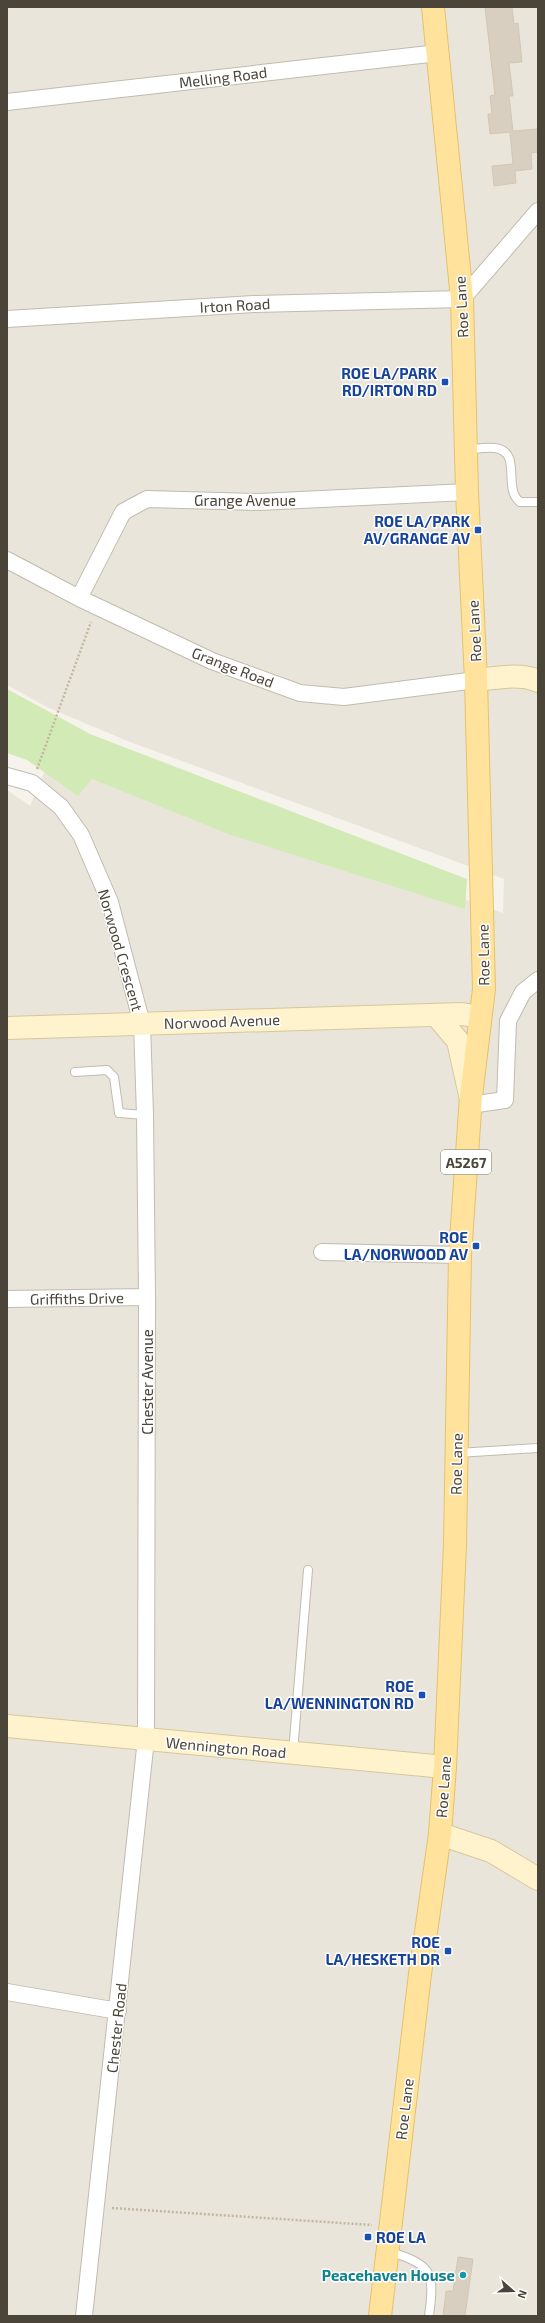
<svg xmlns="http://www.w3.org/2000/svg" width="545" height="2323" viewBox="0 0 545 2323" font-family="'Exo 2',sans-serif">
<rect width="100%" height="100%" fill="#f6f3ec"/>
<path fill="#eae5da" d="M 7,7 L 538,7 L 538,2316 L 7,2316 L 7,790 L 30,806 L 53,751 L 503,913 L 504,879 L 130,742 L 49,708 L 7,685 Z"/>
<path fill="#d2eab5" d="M 7,689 L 90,734 L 467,879 L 465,909 L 231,835 L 92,779 L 78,796 L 27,760 L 7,753 Z"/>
<path fill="#d8cfc1" stroke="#d3c7b4" d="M 485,7 L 512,7 L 514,24 L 518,23 L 522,62 L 509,63 L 513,96 L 509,96 L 513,131 L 538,129 L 538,152 L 531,153 L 532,169 L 515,171 L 516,183 L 494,186 L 492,166 L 513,164 L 510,132 L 490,134 L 488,114 L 492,114 L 490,96 L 495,95 Z
M 458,2257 L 473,2259 L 465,2316 L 443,2316 L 446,2291 L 453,2291 Z"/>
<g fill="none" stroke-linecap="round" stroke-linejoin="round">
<g stroke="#c2bbae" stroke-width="10">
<path id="lane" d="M 467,450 C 476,449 486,447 495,448 C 523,452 502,488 520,502 L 538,502
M 75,1072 L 107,1070 L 114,1077 L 119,1113 L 145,1115
M 457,1453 L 538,1448
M 293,1752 L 308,1570
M 388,2251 C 432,2265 435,2271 429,2316"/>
</g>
<g stroke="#c2bbae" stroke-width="18">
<path id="street" d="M 7,102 L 438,53
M 7,319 L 254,304 L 462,299 L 538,211
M 7,560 L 79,598 L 212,661 L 300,693 L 344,697 L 476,680
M 79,598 L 123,512 L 147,499 L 259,502 L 467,492
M 7,776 L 32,783 L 61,807 L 81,835 L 110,902 L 142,1024 L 145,1115 L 147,1297 L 146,1739 L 84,2316
M 470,1105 L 505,1100 L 508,1021 L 523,992 L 538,980
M 322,1252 L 460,1255
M 7,1299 L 147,1297
M 7,1992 L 118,2011"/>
</g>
<g stroke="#d6c79b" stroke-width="24">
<path id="secondary" d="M 476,680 C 495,678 520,673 538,681
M 436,1015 L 458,1041 L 470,1095
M 7,1028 L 462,1014 L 480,1017
M 7,1726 L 445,1767
M 440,1834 L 491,1851 L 538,1879"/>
</g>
<g stroke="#e6c16a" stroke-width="24">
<path id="primary" d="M 380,2316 L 420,1974 L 440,1834 L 445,1767 L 455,1545 L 460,1255 L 471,1096 L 484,989 L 476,680 L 467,492 L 462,299 L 433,7"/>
</g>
<path stroke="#c4b79f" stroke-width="2.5" stroke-dasharray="2 2" stroke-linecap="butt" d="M 37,769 L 91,622
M 112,2208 L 372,2225"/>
<use href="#lane" stroke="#fff" stroke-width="8"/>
<use href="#street" stroke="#fff" stroke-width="16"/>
<use href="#secondary" stroke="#fff3cd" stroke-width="22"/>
<use href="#primary" stroke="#ffe39c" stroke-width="22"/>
</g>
<g fill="#1a4fb4" stroke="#fff" stroke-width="1.5">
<rect x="441" y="378" width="8" height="8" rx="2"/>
<rect x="474" y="526" width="8" height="8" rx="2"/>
<rect x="472" y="1242" width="8" height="8" rx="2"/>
<rect x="418" y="1691" width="8" height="8" rx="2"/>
<rect x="444" y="1947" width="8" height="8" rx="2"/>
<rect x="364" y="2233" width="8" height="8" rx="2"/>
</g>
<circle fill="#0f9aa8" stroke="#fff" stroke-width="1.5" cx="463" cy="2275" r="4"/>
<g text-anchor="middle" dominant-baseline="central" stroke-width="3" stroke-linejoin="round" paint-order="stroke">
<rect fill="#fff" stroke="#817c74" stroke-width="1" x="441" y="1150" width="50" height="24" rx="3"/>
<g font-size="14" font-weight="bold" fill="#4b4439">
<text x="466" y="1162">A5267</text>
</g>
<g font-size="15" fill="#4b4439" stroke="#fff">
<text transform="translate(223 77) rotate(-7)">Melling Road</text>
<text transform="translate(235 305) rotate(-3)">Irton Road</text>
<text transform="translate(461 307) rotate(-93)">Roe Lane</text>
<text x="245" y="500">Grange Avenue</text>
<text transform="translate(474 631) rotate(-93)">Roe Lane</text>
<text transform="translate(233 667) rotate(21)">Grange Road</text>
<text transform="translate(121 950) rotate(74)">Norwood Crescent</text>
<text transform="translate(483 955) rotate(-91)">Roe Lane</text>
<text transform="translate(222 1021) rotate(-2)">Norwood Avenue</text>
<text transform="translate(77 1298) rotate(-1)">Griffiths Drive</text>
<text transform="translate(147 1382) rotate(-90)">Chester Avenue</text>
<text transform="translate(456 1464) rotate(-89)">Roe Lane</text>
<text transform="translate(226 1747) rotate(5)">Wennington Road</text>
<text transform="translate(443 1787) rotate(-86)">Roe Lane</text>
<text transform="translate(116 2028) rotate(-84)">Chester Road</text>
<text transform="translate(404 2109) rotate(-83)">Roe Lane</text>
</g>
<g font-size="15" font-weight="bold" fill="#164399" stroke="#fff" text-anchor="end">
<text x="437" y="373">ROE LA/PARK<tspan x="437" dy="17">RD/IRTON RD</tspan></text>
<text x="470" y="521">ROE LA/PARK<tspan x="470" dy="17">AV/GRANGE AV</tspan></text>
<text x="468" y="1237">ROE<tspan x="468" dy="17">LA/NORWOOD AV</tspan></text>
<text x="414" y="1686">ROE<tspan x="414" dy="17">LA/WENNINGTON RD</tspan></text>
<text x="440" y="1942">ROE<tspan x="440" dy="17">LA/HESKETH DR</tspan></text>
<text x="376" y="2237" text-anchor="start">ROE LA</text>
</g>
<g font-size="15" font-weight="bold" fill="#0d838f" stroke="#fff" text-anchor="end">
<text x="455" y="2275">Peacehaven House</text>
</g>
</g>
<rect width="545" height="2323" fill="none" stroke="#4b4439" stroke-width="16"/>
<g transform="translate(513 2291) rotate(110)" stroke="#ffffff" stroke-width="3" paint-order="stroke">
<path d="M0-3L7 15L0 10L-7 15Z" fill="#4b4439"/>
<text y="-6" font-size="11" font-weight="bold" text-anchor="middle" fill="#4b4439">N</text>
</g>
</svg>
